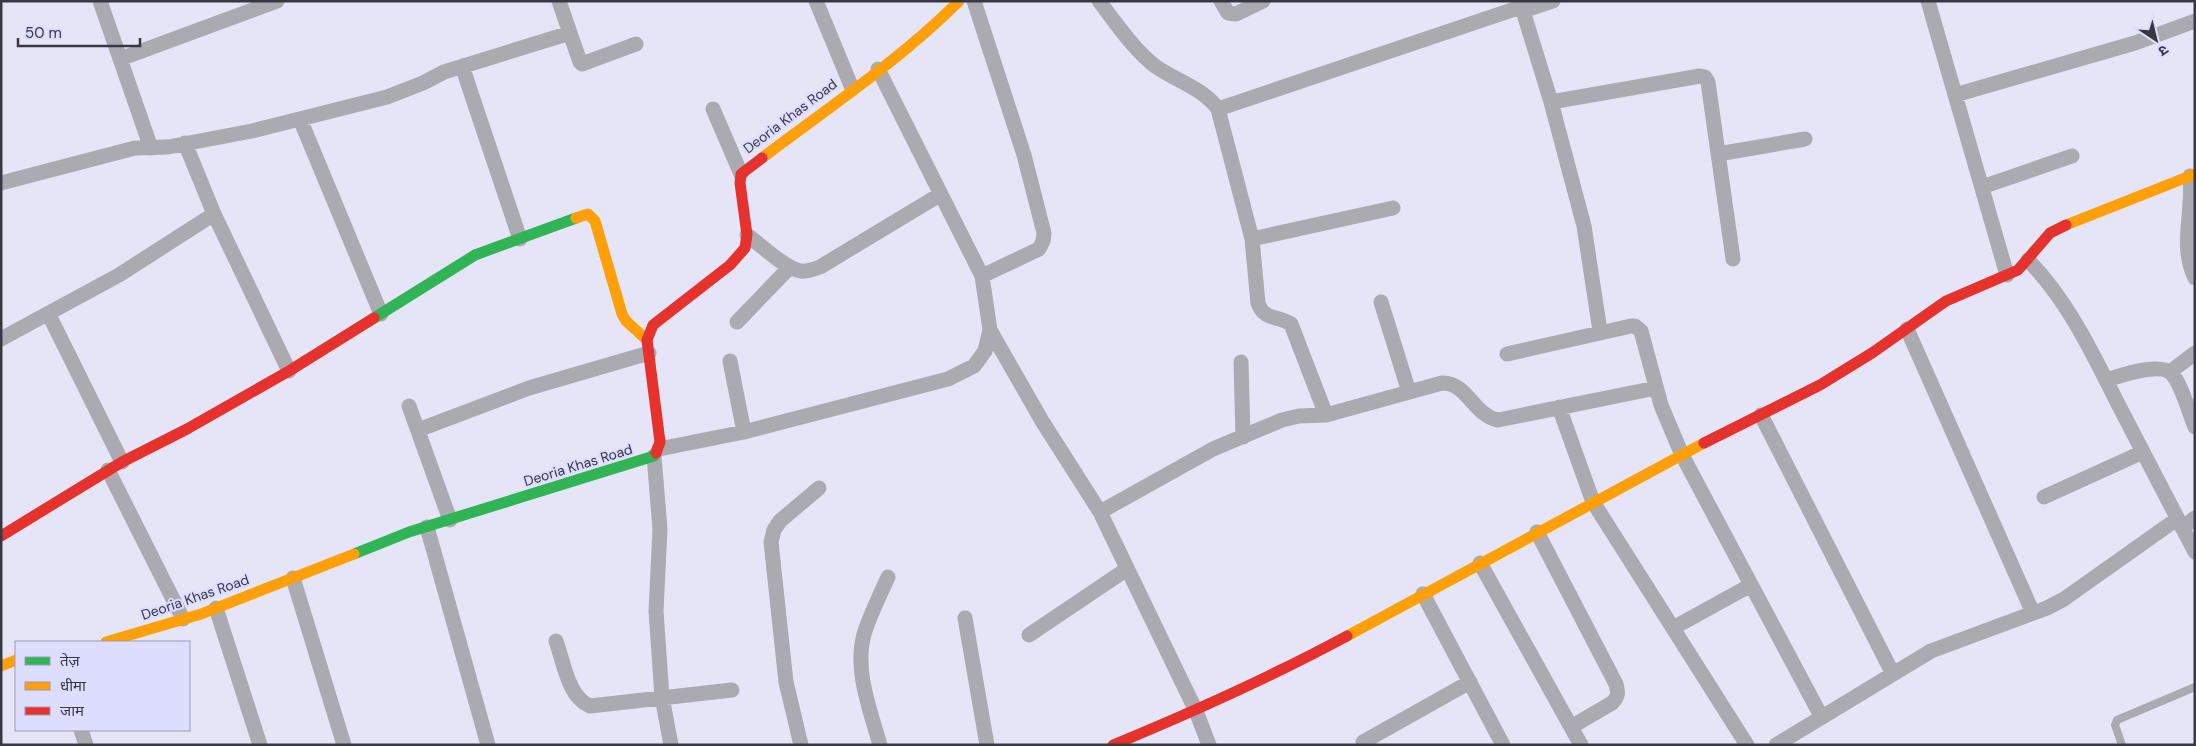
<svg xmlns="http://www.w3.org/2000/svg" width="2196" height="746" viewBox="0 0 2196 746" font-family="'DM Sans','Noto Sans Devanagari',sans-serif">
<rect width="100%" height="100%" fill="#e5e5f7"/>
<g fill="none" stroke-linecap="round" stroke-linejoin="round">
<path stroke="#aaaab0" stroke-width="8" d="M 2122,745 L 2115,725 L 2117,720 L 2195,687"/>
<path stroke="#aaaab0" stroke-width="15" d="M 100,1 L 151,148
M 559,1 L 580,62 L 582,64 L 636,44
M 816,1 L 852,88
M 974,1 L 1024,155 L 1044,233 L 1043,241 L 1039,249 L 982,276
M 1099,1 C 1116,23 1133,49 1155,66 C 1176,81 1203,88 1218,109 L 1252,239 L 1258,303 C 1264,321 1278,315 1291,324 L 1326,415
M 1221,1 L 1228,13 L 1236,14 L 1263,1
M 1520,1 L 1551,102 L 1584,226 L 1600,331
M 1928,1 L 2007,275
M 1523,11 L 1553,1
M 120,59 L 277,1
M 462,66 L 520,239
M 1955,95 L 2135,43 L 2195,21
M 1551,102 L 1700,76 L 1705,77 L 1708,82 L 1733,259
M 713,109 L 741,174
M 1218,109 L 1521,7
M 300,119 L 381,314
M 185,143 L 214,214 L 289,371
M 1718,154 L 1805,139
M 2190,176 C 2194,210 2179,246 2195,278
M 1,183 L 135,148 L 168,147 L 252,131 L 387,97 L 423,83 L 444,72 L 570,33
M 1982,187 L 2072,156
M 747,235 C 760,244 785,269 801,271 C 807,272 814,269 820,267 L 941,194
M 1252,239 L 1393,208
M 2028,260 C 2068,301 2092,352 2117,402 C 2143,452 2169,502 2195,552
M 1381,302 L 1409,392
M 49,315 L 122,462
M 737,322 L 790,267
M 1907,329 L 2033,613
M 990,330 L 1042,421 L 1100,512 L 1196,711 L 1209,745
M 1,339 L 119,275 L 214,214
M 1507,354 L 1631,326 L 1635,326 L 1641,331 L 1661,405 L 1682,455 L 1821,716
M 730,361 L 744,432
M 1241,362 L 1243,437
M 2170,372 L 2195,353
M 2106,380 C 2120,376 2159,362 2171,373 C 2181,382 2189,413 2195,427
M 409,406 L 450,520
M 1559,407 L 1593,502 L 1747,745
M 1761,415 L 1893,674
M 418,430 L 529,388 L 649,353
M 659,449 L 744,432 L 948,379 L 974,366 L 985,351 L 990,330 L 982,276 L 878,69
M 654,456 L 660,529 L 656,611 L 662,697 L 671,745
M 108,470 L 183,619
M 2044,497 L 2143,452
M 1100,512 L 1213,449 L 1282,420 L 1299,416 L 1326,415 L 1442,383 C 1467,382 1474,416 1498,420 L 1656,388
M 427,527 L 488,745
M 2182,528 L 2195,518
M 1537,532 L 1616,684 C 1618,692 1619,696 1612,703 L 1571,727
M 1480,563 L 1581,745
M 293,578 L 344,745
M 1423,594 L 1503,745
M 216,608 L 260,745
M 965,618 L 987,745
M 1673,628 L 1751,585
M 1029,635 L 1127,569
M 556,641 C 564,663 568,697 590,706 L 732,690
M 81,730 L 86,745
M 1363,742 L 1470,682
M 801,745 L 786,682 L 771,542 L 774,530 L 780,521 L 819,488
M 880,745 C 870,709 853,668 865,631 C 871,613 880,595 888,577
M 1776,745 L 1931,651 L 2047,608 L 2064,599 L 2177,519"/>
<path stroke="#30b455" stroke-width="11" d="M 374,318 L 475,255 L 576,218
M 354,554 L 409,532 L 654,456 L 656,453"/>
<path stroke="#ff9f0a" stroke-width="11" d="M 762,158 C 828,108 900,60 959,1
M 576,218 L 588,214 L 595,221 L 622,314 L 626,321 L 647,340
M 2066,225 L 2195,174
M 1347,636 L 1704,443
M 106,642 L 201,614 L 354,554
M 1,666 L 16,660"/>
<path stroke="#e5322d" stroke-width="11" d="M 1704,443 L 1820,385 L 1872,353 L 1946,301 L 2018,270 L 2050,233 L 2066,225
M 656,453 L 660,442 L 647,340 L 653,325 L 730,265 L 745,248 L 747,235 L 740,183 L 741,174 L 762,158
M 1,536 L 122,462 L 187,429 L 289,371 L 374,318
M 1113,745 C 1193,712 1271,677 1347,636"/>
</g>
<g text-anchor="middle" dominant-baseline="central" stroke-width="4" stroke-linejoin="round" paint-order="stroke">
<g font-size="14" fill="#383845" stroke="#ddf">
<text transform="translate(790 116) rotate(-37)">Deoria Khas Road</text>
<text transform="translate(578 465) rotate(-17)">Deoria Khas Road</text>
<text transform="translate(195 597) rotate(-19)">Deoria Khas Road</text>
</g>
</g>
<rect width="2196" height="746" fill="none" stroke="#383845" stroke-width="5"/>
<rect x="15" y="641" width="175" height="90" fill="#ddddff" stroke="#9b9bb5"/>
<rect x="25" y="657" width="25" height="8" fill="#30b455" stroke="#9b9bb5"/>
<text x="60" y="666" font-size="15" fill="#383845">तेज़</text>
<rect x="25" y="682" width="25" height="8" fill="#ff9f0a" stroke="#9b9bb5"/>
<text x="60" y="691" font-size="15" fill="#383845">धीमा</text>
<rect x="25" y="707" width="25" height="8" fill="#e5322d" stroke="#9b9bb5"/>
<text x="60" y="716" font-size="15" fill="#383845">जाम</text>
<g transform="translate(2156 40) rotate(145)" stroke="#ddddff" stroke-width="4" paint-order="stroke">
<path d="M0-4L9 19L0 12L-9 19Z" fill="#383845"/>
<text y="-8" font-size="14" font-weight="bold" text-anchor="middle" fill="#383845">उ</text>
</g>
<path d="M18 38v8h122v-8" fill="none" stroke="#383845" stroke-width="2.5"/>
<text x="25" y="38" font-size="15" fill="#383845" stroke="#ddddff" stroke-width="4" paint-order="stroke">50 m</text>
</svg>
